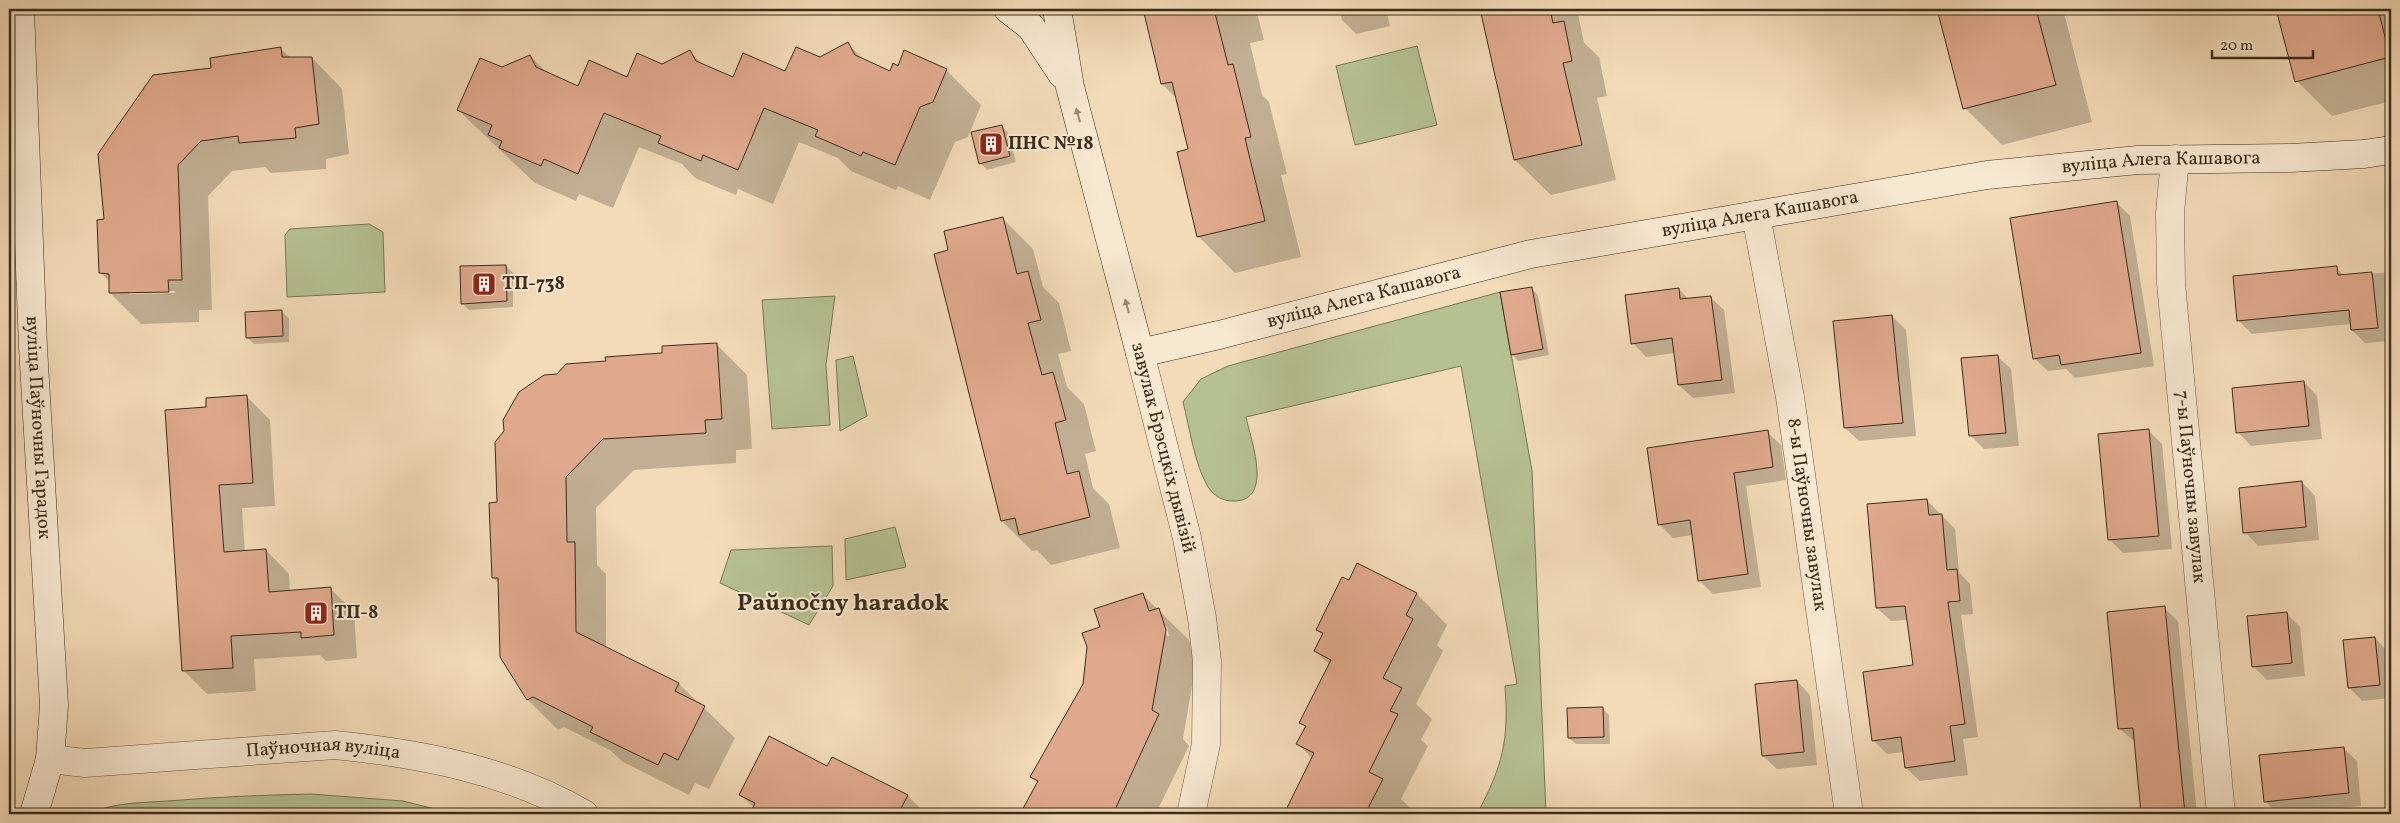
<svg xmlns="http://www.w3.org/2000/svg" width="2400" height="823" viewBox="0 0 2400 823" font-family="Vollkorn,serif">
<rect width="100%" height="100%" fill="#f3dbb8"/>
<filter id="stains"><feTurbulence type="fractalNoise" baseFrequency=".004" numOctaves="4"/><feColorMatrix values="0 0 0 0 .2 0 0 0 0 .09 0 0 0 0 .02 0 0 0 .5 -.17"/></filter>
<radialGradient id="worn" r=".72"><stop offset=".6" stop-color="#630" stop-opacity="0"/><stop offset="1" stop-color="#630" stop-opacity=".3"/></radialGradient>
<path fill="#b6c192" stroke="#787656" d="M 1417,46 L 1437,125 L 1355,145 L 1336,66 Z
M 369,224 L 383,232 L 385,292 L 287,297 L 285,235 L 290,229 Z
M 1500,292 L 1532,471 L 1546,814 L 1477,814 C 1503,765 1509,741 1505,686 L 1517,684 L 1461,366 L 1246,417 C 1250,438 1275,502 1233,501 C 1222,501 1214,496 1208,487 C 1194,463 1190,429 1183,402 L 1201,379 L 1228,366 Z
M 835,296 L 826,365 L 830,425 L 772,429 L 762,300 Z
M 853,356 L 867,416 L 840,431 L 836,360 Z
M 895,527 L 906,567 L 846,580 L 845,539 Z
M 832,546 L 833,586 L 809,625 L 720,583 L 731,550 Z
M 311,794 L 403,801 L 455,814 L 89,814 C 113,802 142,803 168,801 C 216,797 263,795 311,794 Z"/>
<path fill="#0003" fill-rule="evenodd" d="M 1144,9 L 1256,9 L 1264,40 L 1250,43 L 1262,95 L 1269,102 L 1287,174 L 1281,175 L 1301,257 L 1235,273 L 1198,236 L 1189,150 L 1177,99 L 1162,84 Z
M 1339,9 L 1386,9 L 1390,26 L 1356,34 L 1342,20 Z
M 1481,9 L 1577,9 L 1584,43 L 1599,57 L 1607,96 L 1597,98 L 1616,180 L 1551,195 L 1515,160 Z
M 1938,9 L 2063,9 L 2092,122 L 2002,145 L 1965,108 Z
M 2277,9 L 2391,9 L 2391,101 L 2332,116 L 2297,81 Z
M 848,44 L 865,61 L 890,72 L 898,67 L 946,70 L 981,105 L 968,137 L 955,142 L 930,200 L 898,186 L 896,190 L 851,171 L 838,158 L 799,142 L 773,204 L 738,189 L 736,195 L 695,178 L 682,164 L 639,147 L 613,208 L 579,194 L 576,201 L 535,183 L 458,110 L 502,69 L 530,56 L 547,73 L 578,87 L 628,79 L 690,51 L 705,67 L 733,79 L 786,72 L 820,59 Z
M 281,49 L 291,58 L 312,58 L 342,89 L 349,154 L 326,159 L 326,169 L 271,173 L 265,167 L 232,171 L 208,196 L 212,310 L 199,310 L 199,322 L 141,324 L 110,293 L 111,283 L 101,273 L 106,220 L 212,69 ZM 175,291 L 175,293 L 129,294 L 129,292 Z
M 1002,126 L 1008,133 L 1016,162 L 987,170 L 980,163 Z
M 2117,203 L 2130,216 L 2154,366 L 2075,378 L 2066,369 L 2048,371 L 2034,358 Z
M 1002,218 L 1033,249 L 1043,287 L 1059,303 L 1071,351 L 1058,354 L 1067,387 L 1084,404 L 1096,451 L 1085,454 L 1093,488 L 1109,504 L 1120,548 L 1051,565 L 1037,550 L 1032,551 L 1002,521 L 950,251 Z
M 506,266 L 513,273 L 513,307 L 469,310 L 462,303 Z
M 2336,268 L 2345,276 L 2391,272 L 2391,317 L 2388,317 L 2391,341 L 2365,343 L 2352,330 L 2351,324 L 2252,334 L 2239,321 L 2234,277 Z
M 1531,288 L 1538,295 L 1549,355 L 1518,361 L 1512,354 Z
M 1679,289 L 1689,300 L 1710,297 L 1724,310 L 1735,393 L 1693,398 L 1679,385 L 1675,353 L 1646,357 L 1633,343 Z
M 282,312 L 289,318 L 289,342 L 254,344 L 247,337 Z
M 1892,316 L 1906,330 L 1916,436 L 1859,441 L 1845,428 Z
M 716,344 L 747,375 L 752,449 L 736,450 L 736,463 L 634,470 L 596,508 L 597,565 L 606,574 L 606,648 L 679,684 L 735,738 L 709,789 L 695,783 L 689,795 L 623,762 L 610,750 L 564,727 L 558,730 L 528,700 L 502,657 L 499,584 L 493,577 L 498,504 L 558,376 L 607,362 Z
M 1997,356 L 2011,369 L 2019,446 L 1984,449 L 1970,435 Z
M 2304,382 L 2317,396 L 2322,439 L 2251,446 L 2238,432 Z
M 247,397 L 270,420 L 275,506 L 242,508 L 245,552 L 266,550 L 289,574 L 290,592 L 331,589 L 354,612 L 357,658 L 326,661 L 320,655 L 254,659 L 256,691 L 207,694 L 184,671 L 207,408 Z
M 2148,430 L 2162,444 L 2172,549 L 2123,553 L 2110,540 Z
M 1767,432 L 1781,445 L 1786,480 L 1746,486 L 1761,587 L 1713,594 L 1700,581 L 1693,535 L 1673,538 L 1659,524 Z
M 2302,482 L 2315,496 L 2319,540 L 2258,546 L 2245,532 Z
M 1927,500 L 1955,529 L 1959,572 L 1970,584 L 1973,614 L 1961,615 L 1978,737 L 1963,739 L 1968,775 L 1920,781 L 1906,768 L 1904,752 L 1887,754 L 1873,740 L 1915,666 L 1908,620 L 1891,621 L 1877,608 L 1868,505 Z
M 1358,565 L 1417,594 L 1447,625 L 1437,645 L 1443,651 L 1416,704 L 1432,719 L 1421,740 L 1428,746 L 1401,799 L 1413,811 L 1411,814 L 1285,814 L 1313,759 L 1298,744 L 1306,728 L 1301,723 L 1330,665 L 1315,651 L 1323,636 L 1317,630 L 1349,582 Z
M 1142,594 L 1189,640 L 1196,662 L 1183,739 L 1189,746 L 1159,807 L 1162,809 L 1159,814 L 1020,814 L 1039,783 L 1032,776 L 1085,684 L 1102,628 ZM 1162,623 L 1167,627 L 1169,636 L 1167,636 Z
M 2164,608 L 2178,621 L 2197,814 L 2142,814 L 2135,742 L 2120,729 Z
M 2286,613 L 2300,627 L 2305,676 L 2267,680 L 2253,666 Z
M 2375,638 L 2388,652 L 2391,698 L 2362,701 L 2349,687 Z
M 1797,681 L 1810,695 L 1817,765 L 1777,769 L 1763,756 Z
M 1603,709 L 1609,715 L 1610,744 L 1576,744 L 1569,738 Z
M 2343,748 L 2357,761 L 2361,806 L 2278,814 L 2265,801 Z
M 833,758 L 908,796 L 926,814 L 754,814 L 752,812 L 754,808 L 741,795 L 828,768 Z
M 1755,812 L 1758,814 L 1729,814 Z"/>
<path fill="#e0a98d" stroke="#3b2c1a" d="M 1143,9 L 1214,9 L 1228,65 L 1233,64 L 1251,137 L 1245,138 L 1265,221 L 1197,237 L 1177,152 L 1188,149 L 1172,82 L 1161,84 Z
M 1480,9 L 1550,9 L 1553,23 L 1564,21 L 1572,61 L 1563,63 L 1582,145 L 1514,160 Z
M 1937,9 L 2036,9 L 2056,85 L 1963,109 Z
M 2276,9 L 2378,9 L 2390,57 L 2295,82 Z
M 848,42 L 855,55 L 890,71 L 893,63 L 898,66 L 904,50 L 947,69 L 933,102 L 920,107 L 895,165 L 863,152 L 861,156 L 815,136 L 818,130 L 764,108 L 738,170 L 703,155 L 701,161 L 658,143 L 661,136 L 604,113 L 578,174 L 544,159 L 541,166 L 499,148 L 502,141 L 488,135 L 492,125 L 457,110 L 480,58 L 502,67 L 530,55 L 536,67 L 578,86 L 589,60 L 627,77 L 637,53 L 662,64 L 690,50 L 696,61 L 733,77 L 743,53 L 785,71 L 796,47 L 820,57 Z
M 281,47 L 282,57 L 312,57 L 319,124 L 295,128 L 296,138 L 239,143 L 238,136 L 201,141 L 178,165 L 182,280 L 168,280 L 169,292 L 109,293 L 109,274 L 99,273 L 97,220 L 104,219 L 98,154 L 153,75 L 211,68 L 210,58 Z
M 1002,125 L 1010,156 L 979,164 L 971,132 Z
M 2117,201 L 2141,353 L 2061,365 L 2059,355 L 2033,359 L 2010,218 Z
M 1003,217 L 1017,274 L 1028,271 L 1041,320 L 1028,323 L 1042,375 L 1053,372 L 1066,420 L 1055,423 L 1067,474 L 1079,471 L 1090,517 L 1019,535 L 1015,518 L 1001,521 L 934,254 L 948,250 L 944,231 Z
M 506,265 L 507,301 L 461,304 L 460,266 Z
M 2337,266 L 2338,275 L 2372,272 L 2378,328 L 2351,330 L 2349,310 L 2237,321 L 2233,276 Z
M 1532,287 L 1543,349 L 1511,355 L 1500,292 Z
M 1679,288 L 1680,299 L 1711,296 L 1722,380 L 1678,385 L 1672,338 L 1631,344 L 1625,295 Z
M 282,310 L 283,336 L 246,338 L 245,312 Z
M 1892,315 L 1903,423 L 1844,428 L 1833,321 Z
M 717,343 L 722,419 L 705,420 L 706,433 L 603,439 L 566,477 L 567,542 L 575,542 L 576,632 L 679,683 L 675,691 L 705,706 L 678,760 L 664,753 L 658,765 L 590,732 L 593,727 L 533,697 L 527,700 L 500,657 L 498,578 L 492,578 L 489,503 L 497,502 L 495,442 L 504,431 L 503,420 L 519,392 L 544,375 L 557,374 L 566,364 L 606,361 L 605,357 L 662,353 L 662,346 Z
M 1998,355 L 2006,433 L 1969,436 L 1961,358 Z
M 2304,381 L 2309,426 L 2236,433 L 2232,388 Z
M 247,395 L 253,483 L 219,485 L 224,552 L 266,549 L 269,592 L 331,587 L 334,635 L 301,638 L 301,632 L 231,636 L 233,668 L 182,671 L 165,410 L 206,407 L 206,398 Z
M 2149,429 L 2159,536 L 2108,540 L 2098,434 Z
M 1768,430 L 1773,467 L 1734,473 L 1748,574 L 1698,581 L 1690,520 L 1658,525 L 1647,448 Z
M 2302,481 L 2306,527 L 2243,533 L 2239,488 Z
M 1927,499 L 1929,515 L 1942,514 L 1947,570 L 1957,569 L 1960,601 L 1948,602 L 1965,724 L 1950,726 L 1955,761 L 1905,768 L 1901,737 L 1872,741 L 1863,672 L 1913,665 L 1905,606 L 1876,608 L 1867,504 Z
M 1357,563 L 1417,593 L 1406,615 L 1413,619 L 1383,678 L 1402,688 L 1390,711 L 1398,714 L 1369,772 L 1383,779 L 1365,814 L 1284,814 L 1314,753 L 1296,744 L 1306,726 L 1299,723 L 1331,660 L 1314,651 L 1323,633 L 1316,630 L 1342,577 L 1349,580 Z
M 1143,593 L 1149,611 L 1159,608 L 1166,630 L 1152,710 L 1159,714 L 1113,814 L 1020,814 L 1038,781 L 1030,777 L 1083,684 L 1087,647 L 1082,633 L 1100,627 L 1094,609 Z
M 2165,606 L 2185,814 L 2141,814 L 2133,728 L 2118,729 L 2107,612 Z
M 2287,612 L 2292,663 L 2252,667 L 2247,616 Z
M 2375,637 L 2380,685 L 2348,688 L 2343,640 Z
M 1797,680 L 1804,752 L 1762,756 L 1755,684 Z
M 1603,707 L 1604,737 L 1568,738 L 1567,708 Z
M 769,736 L 827,766 L 832,757 L 908,795 L 898,814 L 750,814 L 755,803 L 739,795 Z
M 2344,747 L 2349,793 L 2264,802 L 2259,755 Z"/>
<g fill="none" stroke-linecap="round" stroke-linejoin="round">
<g stroke="#695842" stroke-width="29">
<g id="street">
<path id="s1" d="M 2175,159 L 2170,213 L 2171,283 L 2221,814"/>
<path id="s2" d="M 1756,215 L 1790,397 L 1849,814"/>
<path d="M 1140,353 L 1187,538 L 1202,618 L 1207,661 L 1206,744 L 1191,814"/>
<path id="s3" d="M 50,759 L 85,763 L 335,745 C 422,754 508,770 584,814"/>
</g>
</g>
<g stroke="#3b2c1a" stroke-width="29">
<g id="secondary">
<path id="s4" d="M 20,9 L 33,347 L 54,705 L 50,759 L 34,814"/>
<path d="M 1008,9 L 1031,27 L 1062,74"/>
<path id="s5" d="M 1057,9 L 1070,87 L 1140,353 L 1219,335 L 1531,254 L 1987,175 L 2138,160 L 2290,158 L 2364,154 L 2391,150"/>
</g>
</g>
<use href="#street" stroke="#f7e8d1" stroke-width="28"/>
<use href="#secondary" stroke="#f7e8d1" stroke-width="28"/>
</g>
<defs><path id="oneway-solid" d="M-6-.8H1V-3.2L6.5 0L1 3.2V.8H-6Z" transform="scale(1.25)"/></defs>
<g fill="#998a76">
<use href="#oneway-solid" transform="translate(1078 115) rotate(-105)"/>
<use href="#oneway-solid" transform="translate(1127 306) rotate(-105)"/>
</g>
<defs>
<g id="building-square" transform="scale(1.25)"><rect x="-9" y="-9" width="18" height="18" rx="4" fill="#8f2418" stroke="#f7e8d1"/><path d="M-4-6H4V6H1V3H-1V6H-4ZM-2.5-4.3h1.7v1.8h-1.7ZM.8-4.3h1.7v1.8H.8ZM-2.5-1h1.7V.8h-1.7ZM.8-1h1.7V.8H.8Z" fill="#fff"/></g>
</defs>
<g fill-rule="evenodd">
<use href="#building-square" x="991" y="144"/>
<use href="#building-square" x="484" y="284"/>
<use href="#building-square" x="316" y="613"/>
</g>
<g text-anchor="middle" dominant-baseline="central" stroke-width="4" stroke-linejoin="round" paint-order="stroke">
<g font-size="19" font-weight="bold" fill="#3b2c1a" stroke="#f7e8d1" text-anchor="start">
<text x="1008" y="144">ПНС №18</text>
<text x="502" y="284">ТП-738</text>
<text x="334" y="613">ТП-8</text>
</g>
<g font-size="19" fill="#3b2c1a" stroke="#f7e8d1">
<text stroke="none"><textPath href="#s5" startOffset="1395">вуліца Алега Кашавога</textPath></text>
<text stroke="none"><textPath href="#s5" startOffset="990">вуліца Алега Кашавога</textPath></text>
<text stroke="none"><textPath href="#s5" startOffset="585">вуліца Алега Кашавога</textPath></text>
<text stroke="none"><textPath href="#s4" startOffset="419">вуліца Паўночны Гарадок</textPath></text>
<text transform="translate(1163 448) rotate(76)">завулак Брэсцкіх дывізій</text>
<text stroke="none"><textPath href="#s1" startOffset="329">7-ы Паўночны завулак</textPath></text>
<text stroke="none"><textPath href="#s2" startOffset="304">8-ы Паўночны завулак</textPath></text>
<text stroke="none"><textPath href="#s3" startOffset="274">Паўночная вуліца</textPath></text>
</g>
<g font-size="24" font-weight="bold" fill="#3b2c1a" stroke="#f7e8d1">
<text x="843" y="604">Paŭnočny haradok</text>
</g>
</g>
<rect width="2400" height="823" fill="none" stroke="#f3dbb8" stroke-width="30"/>
<rect x="10" y="10" width="2380" height="803" fill="none" stroke="#3b2c1a" stroke-width="2.5"/>
<rect x="15" y="15" width="2370" height="793" fill="none" stroke="#3b2c1a"/>
<path d="M2212 50v8h101v-8" fill="none" stroke="#3b2c1a" stroke-width="2.5"/>
<text x="2220" y="50" font-size="15" fill="#3b2c1a" stroke="#f7e8d1" stroke-width="4" paint-order="stroke">20 m</text>
<rect width="100%" height="100%" filter="url(#stains)"/>
<rect width="100%" height="100%" fill="url(#worn)"/>
</svg>
